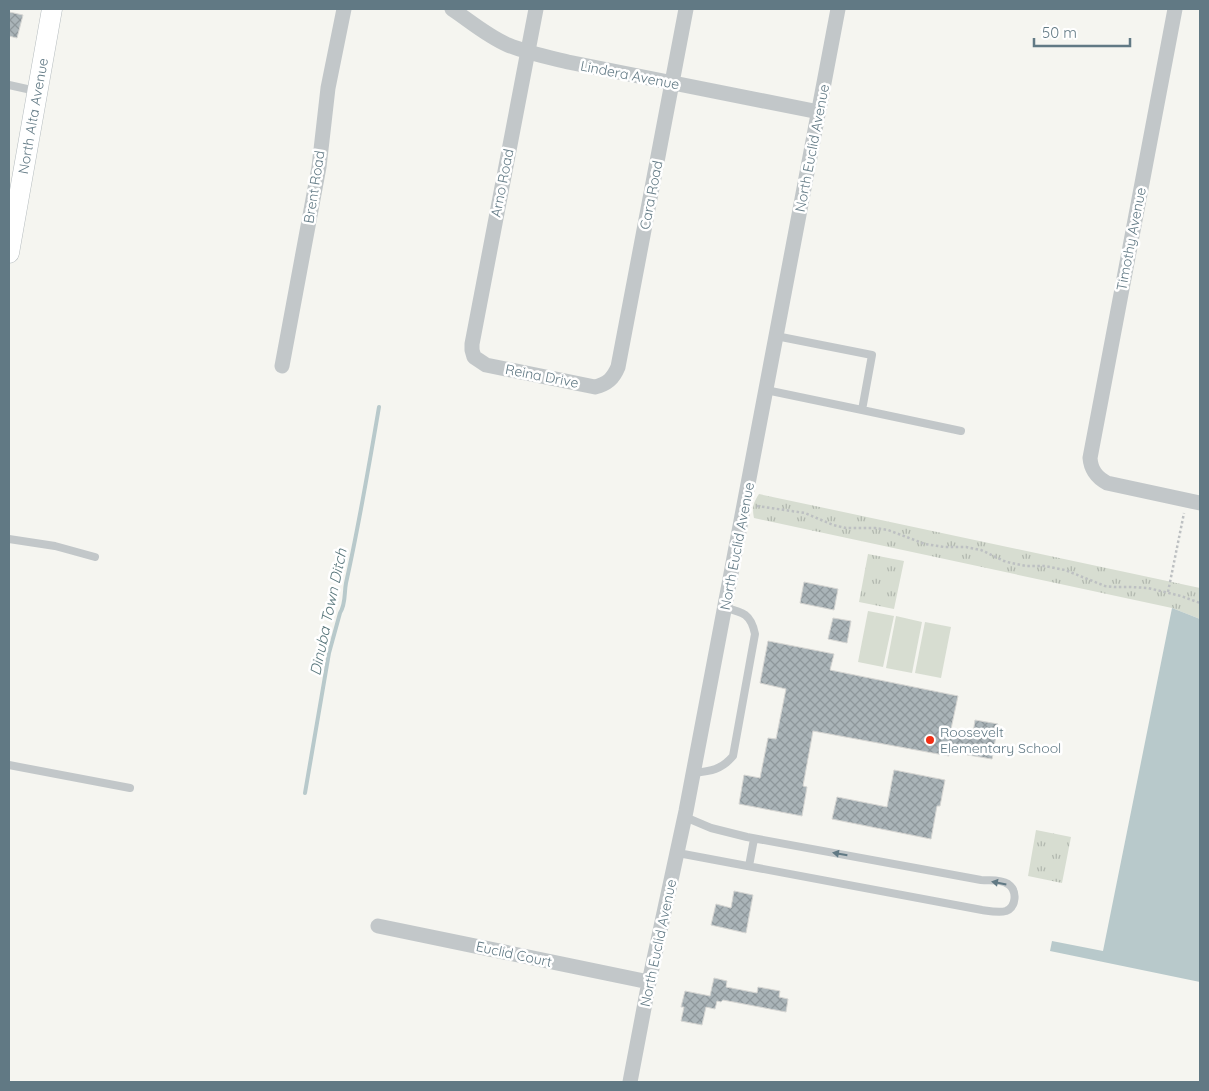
<svg xmlns="http://www.w3.org/2000/svg" width="1209" height="1091" viewBox="0 0 1209 1091" font-family="Quicksand,sans-serif">
<defs>
<pattern id="grass-tufts" width="24" height="20" patternUnits="userSpaceOnUse" patternTransform="scale(1.25)"><rect width="24" height="20" fill="#d7ddd1"/><path d="M3 7l-1-3M5 7V3M7 7l1-3M15 17l-1-3M17 17v-4M19 17l1-3" fill="none" stroke="#b2b8af"/></pattern>
<pattern id="building-cross-hatch" width="8" height="8" patternUnits="userSpaceOnUse" patternTransform="scale(1.25)"><rect width="8" height="8" fill="#aab4b8"/><path d="M0 0l8 8M0 8l8-8" fill="none" stroke="#8e979b"/></pattern>
</defs>
<rect width="100%" height="100%" fill="#f5f5f0"/>
<path fill="url(#grass-tufts)" d="M 759,494 L 1200,588 L 1200,619 L 1172,608 L 754,518 C 752,508 753,503 759,494 Z
M 868,554 L 904,561 L 894,609 L 859,602 Z
M 1036,830 L 1071,837 L 1062,883 L 1028,876 Z"/>
<path fill="#d7ddd1" d="M 868,611 L 894,616 L 883,667 L 858,662 Z
M 896,616 L 922,622 L 912,673 L 886,668 Z
M 925,622 L 951,627 L 941,678 L 915,673 Z"/>
<path fill="#b8c9cb" d="M 1172,608 L 1200,619 L 1200,982 L 1050,951 L 1052,941 L 1103,951 Z"/>
<g fill="none" stroke-linecap="round" stroke-linejoin="round">
<path stroke="#b8c9cb" stroke-width="4" d="M 305,793 L 329,653 L 340,613 C 346,604 344,593 346,583 C 359,525 369,466 379,407"/>
</g>
<path fill="url(#building-cross-hatch)" stroke="#d6d6d3" d="M 9,12 L 23,15 L 17,38 L 9,36 Z
M 804,582 L 838,589 L 834,610 L 800,603 Z
M 833,618 L 851,621 L 847,643 L 828,639 Z
M 768,641 L 834,654 L 830,670 L 958,696 L 951,729 L 973,733 L 975,720 L 998,724 L 992,759 L 950,752 L 949,756 L 813,731 L 803,786 L 807,787 L 802,816 L 739,804 L 744,775 L 760,778 L 768,738 L 776,739 L 786,689 L 760,683 Z
M 894,770 L 945,780 L 940,806 L 937,806 L 931,839 L 832,819 L 837,797 L 887,807 Z
M 734,891 L 753,895 L 746,933 L 711,925 L 716,904 L 731,908 Z
M 714,978 L 727,981 L 726,987 L 757,993 L 758,987 L 780,991 L 779,997 L 788,999 L 786,1012 L 723,1000 L 721,1002 L 717,1001 L 715,1009 L 706,1007 L 702,1025 L 681,1021 L 684,1007 L 681,1007 L 685,991 L 710,996 Z"/>
<g fill="none" stroke-linecap="round" stroke-linejoin="round">
<g stroke="#b4bbbe" stroke-width="21">
<path id="secondary" d="M 9,253 L 52,9"/>
</g>
<path stroke="#bdc0c2" stroke-width="2.5" stroke-dasharray="2.5 2.5" stroke-linecap="butt" d="M 757,506 L 805,513 L 833,525 L 846,528 L 875,528 L 888,530 L 925,544 L 944,547 L 966,547 L 981,550 L 1004,561 L 1011,563 L 1026,566 L 1045,566 L 1065,570 L 1105,586 L 1115,587 L 1131,587 L 1148,588 L 1181,596 L 1200,603
M 1168,592 L 1184,513"/>
<path stroke="#c2c7c9" stroke-width="8" d="M 9,85 L 36,91
M 766,390 L 862,410 L 872,355 L 776,336
M 862,410 L 961,431
M 9,539 L 55,546 L 95,557
M 9,765 L 130,788
M 693,773 C 711,771 721,770 733,756 L 755,634 C 751,614 743,612 725,608
M 678,853 L 982,910 C 989,911 999,913 1006,911 C 1016,907 1018,891 1008,884 C 1000,879 990,881 981,880 L 747,837 L 711,828 L 685,817
M 749,866 L 754,839"/>
<path stroke="#c2c7c9" stroke-width="15" d="M 452,9 C 470,21 487,36 508,45 C 527,53 547,57 568,62 L 819,112
M 536,9 L 472,344 L 472,350 L 474,357 L 486,365 L 595,387 C 607,384 613,379 618,367 L 686,9
M 1175,9 L 1090,458 C 1091,470 1096,477 1107,483 L 1200,503
M 282,366 L 319,167 L 328,88 L 344,9
M 378,926 L 649,982
M 630,1082 L 649,982 L 686,811 L 838,9"/>
<use href="#secondary" stroke="#fff" stroke-width="20"/>
</g>
<defs><path id="oneway-solid" d="M-6-.8H1V-3.2L6.5 0L1 3.2V.8H-6Z" transform="scale(1.25)"/></defs>
<g fill="#617984">
<use href="#oneway-solid" transform="translate(840 854) rotate(-170)"/>
<use href="#oneway-solid" transform="translate(999 883) rotate(-169)"/>
</g>
<circle fill="#f22e14" stroke="#fff" stroke-width="2" cx="930" cy="740" r="5"/>
<g text-anchor="middle" dominant-baseline="central" stroke-width="5" stroke-linejoin="round" paint-order="stroke">
<g font-size="14" fill="#617984" stroke="#fff">
<text transform="translate(630 75) rotate(11)">Lindera Avenue</text>
<text transform="translate(33 116) rotate(-80)">North Alta Avenue</text>
<text transform="translate(812 148) rotate(-79)">North Euclid Avenue</text>
<text transform="translate(502 183) rotate(-79)">Arno Road</text>
<text transform="translate(314 187) rotate(-81)">Brent Road</text>
<text transform="translate(651 195) rotate(-79)">Cara Road</text>
<text transform="translate(1131 239) rotate(-79)">Timothy Avenue</text>
<text transform="translate(542 376) rotate(11)">Reina Drive</text>
<text transform="translate(737 546) rotate(-79)">North Euclid Avenue</text>
<text transform="translate(658 943) rotate(-78)">North Euclid Avenue</text>
<text transform="translate(514 954) rotate(12)">Euclid Court</text>
</g>
<g font-size="14" fill="#617984" stroke="#fff" text-anchor="start">
<text x="940" y="732">Roosevelt<tspan x="940" dy="16">Elementary School</tspan></text>
</g>
<g font-size="15" font-style="italic" fill="#58767b" stroke="#fff">
<text transform="translate(328 612) rotate(-78)">Dinuba Town Ditch</text>
</g>
</g>
<rect width="1209" height="1091" fill="none" stroke="#617984" stroke-width="20"/>
<path d="M1034 38v8h96v-8" fill="none" stroke="#617984" stroke-width="2.5"/>
<text x="1042" y="38" font-size="15" fill="#617984" stroke="#ffffff" stroke-width="4" paint-order="stroke">50 m</text>
</svg>
